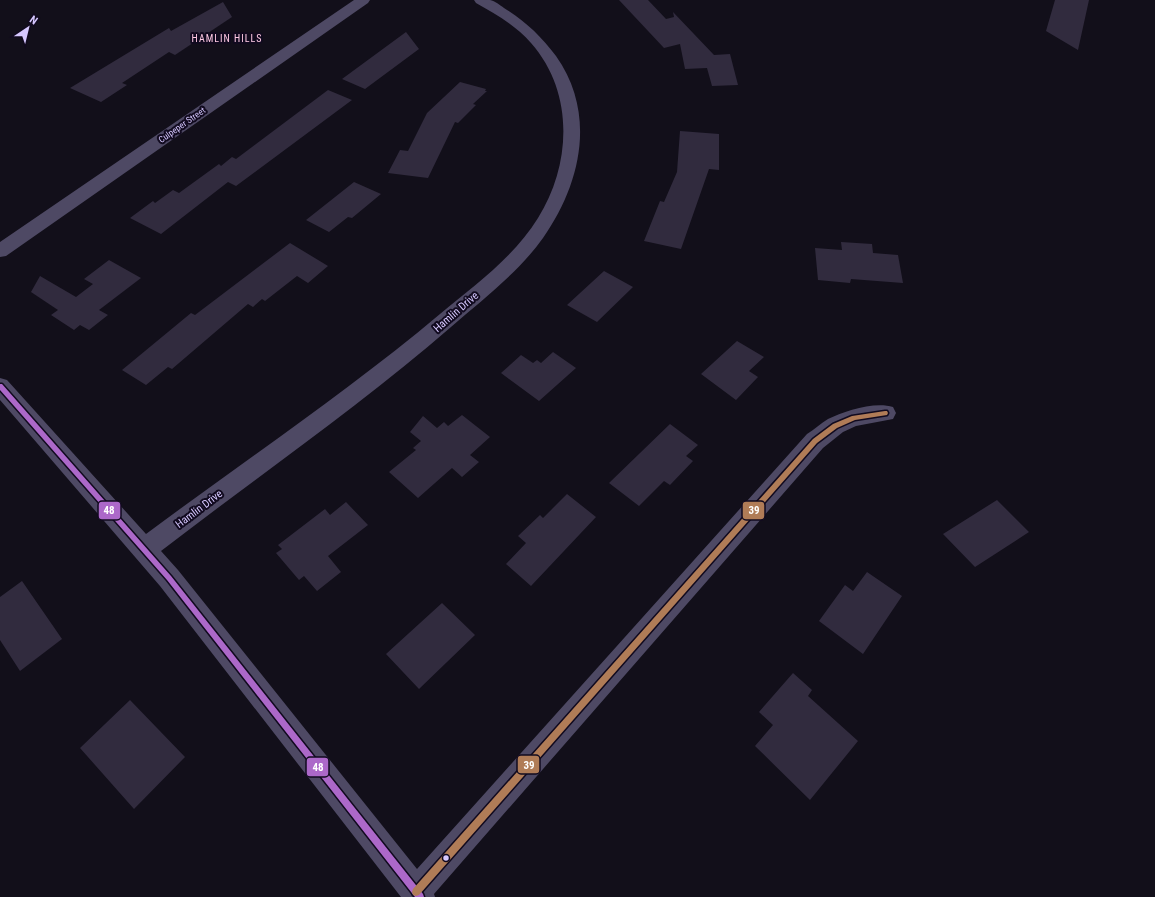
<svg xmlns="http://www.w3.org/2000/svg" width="1155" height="897" viewBox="0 0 1155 897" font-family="'Roboto Condensed',sans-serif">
<rect width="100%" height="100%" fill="#120f1a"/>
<path fill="#312b3e" d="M 619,0 L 648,0 L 666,19 L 674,17 L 673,12 L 714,55 L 730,54 L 738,85 L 712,86 L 707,68 L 685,69 L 680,44 L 664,48 Z
M 1055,0 L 1089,0 L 1078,50 L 1046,31 Z
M 223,2 L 232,17 L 175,55 L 169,52 L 122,83 L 127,85 L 101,102 L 70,88 L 169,28 L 171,31 Z
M 406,32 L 419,49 L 365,89 L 342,79 Z
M 460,82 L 486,89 L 485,91 L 487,91 L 473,104 L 476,105 L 458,123 L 455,122 L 428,178 L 388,173 L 400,150 L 408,151 L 427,113 Z
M 328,90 L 352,100 L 236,186 L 228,182 L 161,234 L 130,218 L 153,201 L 155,203 L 173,190 L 179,193 L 219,164 L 221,166 L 232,157 L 236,159 Z
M 680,131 L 719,134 L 719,170 L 709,169 L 681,249 L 644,241 L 660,201 L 664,202 L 677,172 Z
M 354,182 L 381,194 L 352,218 L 348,217 L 329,232 L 306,220 Z
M 841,242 L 872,244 L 873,253 L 898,255 L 903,283 L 851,279 L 850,283 L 818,280 L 815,248 L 842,250 Z
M 290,243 L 328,266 L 308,283 L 297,276 L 265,301 L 262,299 L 253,307 L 248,304 L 172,369 L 168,367 L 146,385 L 122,370 L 191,313 L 195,315 Z
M 109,260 L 141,278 L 99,310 L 108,315 L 89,330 L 80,325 L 74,330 L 51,315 L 58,310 L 31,292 L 40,276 L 76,297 L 93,284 L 84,279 Z
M 604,271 L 633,287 L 597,322 L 567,305 Z
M 737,341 L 764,357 L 749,371 L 758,377 L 736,400 L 701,374 Z
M 553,352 L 576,368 L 539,401 L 501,373 L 521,355 L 533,363 L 537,360 L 541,363 Z
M 462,415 L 490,437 L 470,455 L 479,462 L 462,477 L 452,468 L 418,498 L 389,472 L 416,450 L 413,448 L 421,441 L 410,432 L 423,416 L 437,428 L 444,422 L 448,426 Z
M 670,424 L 698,445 L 686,456 L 693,461 L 670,485 L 664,481 L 639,506 L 609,483 Z
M 567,494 L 596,517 L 531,586 L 506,564 L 526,543 L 518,536 L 540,515 L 543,518 Z
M 997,500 L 1029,532 L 975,567 L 943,534 Z
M 346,502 L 368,525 L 328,556 L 341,572 L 317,591 L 304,576 L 299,580 L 276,553 L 282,549 L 278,545 L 325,509 L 330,515 Z
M 867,572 L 902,596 L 863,654 L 819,621 L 845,585 L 853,591 Z
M 22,581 L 62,639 L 20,671 L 0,640 L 0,597 Z
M 442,603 L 475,635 L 419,689 L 386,654 Z
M 793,673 L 812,690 L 808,696 L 858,741 L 810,800 L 755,746 L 773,725 L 759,712 Z
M 130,700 L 185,757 L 134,809 L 80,748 Z"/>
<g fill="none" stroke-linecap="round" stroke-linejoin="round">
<path fill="#4e4964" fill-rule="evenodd" d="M 354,0 L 370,0 L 368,3 L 6,256 L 0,257 L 0,242 Z
M 474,0 C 479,0 485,0 490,0 C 495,1 500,5 504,8 C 525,21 541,36 556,56 C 597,114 581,184 543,238 C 518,273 483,299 451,327 C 359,407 258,476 161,551 L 178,570 L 417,869 L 807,434 C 814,430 821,423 828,419 C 844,411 875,401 893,407 L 896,413 L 893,419 L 856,426 L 843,432 L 823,448 L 434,894 L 435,897 L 401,897 L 160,586 L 0,400 L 0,378 L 7,380 L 146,534 C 244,461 346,393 440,314 C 475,285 514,257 538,218 C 571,165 575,93 531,43 C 516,26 496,14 476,3 Z"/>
<g stroke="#110a1f" stroke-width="3">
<path id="bus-1" d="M 0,384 L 2,384 L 171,576 L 423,894 L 424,897 L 415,897 L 167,580 L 0,390 Z"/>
</g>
<g stroke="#110a1f" stroke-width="3">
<path id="bus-2" d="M 885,411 L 887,411 L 888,413 L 887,415 L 855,420 L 837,428 L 817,443 L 419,895 L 416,896 L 413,895 L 412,892 L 413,889 L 813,439 L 833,424 L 852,416 Z"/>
</g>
<use href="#bus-1" fill="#ac68c9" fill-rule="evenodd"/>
<use href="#bus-2" fill="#b07c57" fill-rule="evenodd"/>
</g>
<circle fill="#d6c8ff" stroke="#110a1f" stroke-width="1.5" cx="446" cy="858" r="3.5"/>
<g text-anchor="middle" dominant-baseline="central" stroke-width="4" stroke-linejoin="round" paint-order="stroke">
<g font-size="9" fill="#d6c8ff" stroke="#110a1f">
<text transform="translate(182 125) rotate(-35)">Culpeper Street</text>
</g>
<g font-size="10" letter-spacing="1" fill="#ffcae4" stroke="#110a1f">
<text x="227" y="38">HAMLIN HILLS</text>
</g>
<g font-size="11" fill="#d6c8ff" stroke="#110a1f">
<text transform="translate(456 312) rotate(-41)">Hamlin Drive</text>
<text transform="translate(199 509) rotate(-37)">Hamlin Drive</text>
</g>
</g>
<g stroke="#110a1f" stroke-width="1.5">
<rect x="98" y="501" width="23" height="19" rx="4" fill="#ac68c9"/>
<rect x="742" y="501" width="23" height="19" rx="4" fill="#b07c57"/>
<rect x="517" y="755" width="23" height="19" rx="4" fill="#b07c57"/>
<rect x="306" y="757" width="23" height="20" rx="4" fill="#ac68c9"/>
</g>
<g font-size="11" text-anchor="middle" font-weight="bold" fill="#fff">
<text x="109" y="514">48</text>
<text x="754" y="514">39</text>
<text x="529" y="769">39</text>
<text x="318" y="771">48</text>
</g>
<g transform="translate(28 28) rotate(35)" stroke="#110a1f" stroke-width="3" paint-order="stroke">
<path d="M0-3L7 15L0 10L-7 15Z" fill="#d6c8ff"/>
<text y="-6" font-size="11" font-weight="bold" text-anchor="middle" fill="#d6c8ff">N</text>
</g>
</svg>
